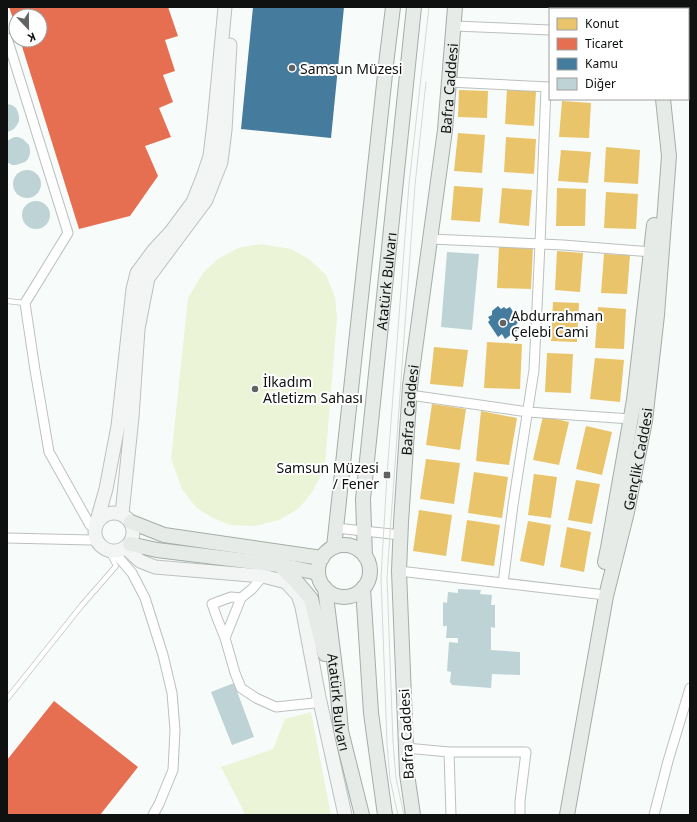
<svg xmlns="http://www.w3.org/2000/svg" width="697" height="822" viewBox="0 0 697 822" font-family="'Noto Sans',sans-serif">
<rect width="100%" height="100%" fill="#f7fcfa"/>
<path fill="#ebf4d7" d="M 261,244 L 291,249 L 309,259 L 326,275 L 335,297 L 337,318 L 325,464 L 319,479 L 311,494 L 298,509 L 279,520 L 255,526 L 230,525 L 211,517 L 197,508 L 191,501 L 182,489 L 171,459 L 188,298 L 203,273 L 218,259 L 238,248 Z
M 311,712 L 331,815 L 245,815 L 241,806 L 221,767 L 273,749 L 285,719 Z"/>
<path fill="#e9c46a" d="M 507,89 L 536,91 L 534,126 L 505,124 Z
M 459,90 L 488,91 L 487,118 L 458,117 Z
M 562,101 L 591,103 L 589,138 L 559,137 Z
M 458,133 L 485,135 L 482,173 L 454,171 Z
M 506,137 L 536,139 L 534,174 L 504,172 Z
M 606,147 L 640,150 L 638,184 L 604,182 Z
M 561,150 L 591,152 L 588,183 L 558,181 Z
M 454,186 L 483,188 L 480,222 L 451,220 Z
M 502,188 L 532,190 L 529,226 L 499,223 Z
M 557,188 L 586,189 L 585,226 L 556,226 Z
M 606,192 L 638,194 L 636,229 L 604,228 Z
M 499,246 L 533,248 L 531,289 L 497,288 Z
M 557,251 L 583,253 L 580,292 L 555,290 Z
M 604,254 L 630,255 L 627,294 L 601,293 Z
M 553,302 L 579,303 L 577,342 L 551,341 Z
M 598,307 L 626,309 L 624,349 L 595,348 Z
M 487,342 L 522,344 L 520,389 L 484,388 Z
M 434,347 L 468,350 L 463,387 L 430,384 Z
M 547,353 L 573,354 L 571,393 L 545,392 Z
M 595,358 L 624,360 L 620,402 L 590,399 Z
M 432,404 L 466,409 L 460,450 L 426,445 Z
M 481,411 L 517,418 L 509,465 L 476,461 Z
M 543,416 L 569,422 L 559,465 L 533,460 Z
M 586,426 L 612,432 L 602,475 L 576,469 Z
M 426,459 L 460,463 L 454,504 L 420,499 Z
M 474,472 L 508,477 L 502,518 L 468,513 Z
M 534,474 L 557,477 L 551,518 L 528,515 Z
M 576,480 L 600,484 L 592,524 L 568,520 Z
M 419,510 L 452,515 L 446,556 L 413,551 Z
M 467,520 L 500,525 L 494,566 L 461,561 Z
M 528,521 L 551,525 L 544,566 L 520,561 Z
M 567,527 L 591,532 L 584,572 L 560,567 Z"/>
<path fill="#e76f51" d="M 9,7 L 168,7 L 178,36 L 165,40 L 175,71 L 163,75 L 173,102 L 159,108 L 171,137 L 145,146 L 158,176 L 130,216 L 79,229 L 20,40 L 40,40 L 40,16 L 16,16 L 16,27 Z
M 54,701 L 138,767 L 100,815 L 10,815 L 7,813 L 7,760 Z"/>
<path fill="#457b9d" d="M 253,7 L 344,7 L 331,138 L 241,129 Z
M 498,306 L 501,309 L 504,307 L 506,309 L 510,307 L 520,322 L 516,324 L 519,329 L 505,339 L 502,334 L 498,337 L 488,322 L 490,320 L 488,317 L 492,315 L 492,311 Z"/>
<path fill="#bed3d5" d="M 7,104 L 12,105 L 16,108 L 18,112 L 19,116 L 19,121 L 17,125 L 14,129 L 10,131 L 7,132 Z
M 14,137 L 18,137 L 23,139 L 29,145 L 30,150 L 30,154 L 28,159 L 25,162 L 16,165 L 12,165 L 7,162 L 7,141 Z
M13 184a14 14 0 1 1 28 0a14 14 0 1 1-28 0Z
M22 215a14 14 0 1 1 28 0a14 14 0 1 1-28 0Z
M 447,252 L 479,254 L 472,330 L 441,327 Z
M 458,589 L 481,590 L 480,594 L 492,595 L 491,605 L 495,605 L 495,628 L 491,627 L 491,650 L 520,652 L 520,675 L 492,674 L 491,688 L 452,685 L 450,682 L 451,672 L 447,671 L 449,642 L 458,643 L 458,638 L 446,638 L 447,626 L 443,626 L 443,602 L 447,603 L 448,592 L 458,593 Z
M 234,683 L 254,737 L 232,745 L 211,692 Z"/>
<g fill="none" stroke-linecap="round" stroke-linejoin="round">
<g stroke="#bcc0be" stroke-width="6">
<path id="lane" d="M 7,301 L 25,303
M 7,699 L 82,605 L 116,566 L 108,551"/>
</g>
<g stroke="#bcc0be" stroke-width="11">
<path id="street" d="M 454,26 L 550,30
M 7,38 L 68,233 L 25,303 L 35,370 L 49,452 L 90,525 L 95,529
M 449,82 L 550,87
M 430,239 L 563,245 L 652,252
M 410,395 L 528,412 L 631,419
M 336,528 L 401,535
M 7,538 L 91,540 L 95,536
M 114,552 L 132,573 L 145,598 L 163,655 L 172,693 L 175,730 L 173,770 L 159,804 L 153,815
M 399,571 L 597,594 L 606,596
M 263,576 L 252,589 L 241,598 L 225,638 L 235,673 L 241,688 L 256,698 L 276,707 L 314,703 L 319,697
M 503,583 L 513,505 L 534,370 L 540,244 L 546,87
M 225,638 L 217,618 L 212,604 L 231,597 L 241,598
M 406,748 L 449,752 L 526,752 L 520,801 L 520,815
M 449,752 L 451,815
M 654,815 L 668,761 L 690,688"/>
</g>
<g stroke="#bcc0be" stroke-width="15">
<path id="secondary" d="M95 532a19 19 0 1 1 38 0a19 19 0 1 1-38 0Z
M 122,514 L 132,417 L 138,329 L 148,278 L 206,200 L 221,162 L 225,130 L 230,45
M 96,524 L 106,489 L 118,426 L 133,289 L 137,273 L 154,250 L 170,233 L 193,202 L 203,177 L 210,156 L 214,123 L 225,7
M 126,548 L 140,561 L 155,567 L 263,576 L 286,582 L 298,595 L 302,607 L 319,697 L 345,815"/>
</g>
<g stroke="#a4ada6" stroke-width="16">
<g id="primary">
<path d="M 642,7 L 642,9"/>
<path d="M 131,522 L 164,535 L 322,558"/>
<path d="M 130,544 L 157,550 L 279,565 L 318,573"/>
<circle cx="344" cy="571" r="26"/>
<path d="M 334,547 L 387,56 L 393,7"/>
<path id="s1" d="M 365,556 L 363,499 L 414,7"/>
<path d="M 605,562 L 608,548 L 634,400 L 654,225"/>
<path d="M 279,565 L 296,581 L 311,599 L 325,654"/>
<path id="s2" d="M 325,588 L 337,684 L 341,731 L 362,815"/>
<path d="M 363,588 L 371,713 L 385,815"/>
<path id="s3" d="M 413,815 L 407,774 L 406,748 L 399,571 L 401,522 L 410,386 L 445,130 L 455,7"/>
<path id="s4" d="M 567,815 L 606,596 L 627,512 L 645,421 L 657,315 L 669,156 L 663,99"/>
</g>
</g>
<use href="#lane" stroke="#fefffe" stroke-width="4.5"/>
<use href="#street" stroke="#fefffe" stroke-width="9"/>
<use href="#secondary" stroke="#f2f5f3" stroke-width="13"/>
<use href="#primary" stroke="#e7ebe7" stroke-width="14"/>
<path stroke="#d8d8d8" stroke-width="1" d="M 398,815 L 390,779 L 387,743 L 381,578 L 387,475 L 409,184 L 429,7
M 404,815 L 396,778 L 393,742 L 387,578 L 390,534 L 415,185 L 426,82"/>
</g>
<g fill="#606362" stroke="#fff" stroke-width="1.5">
<circle cx="292" cy="68" r="4"/>
<circle cx="503" cy="323" r="4"/>
<circle cx="255" cy="389" r="4"/>
<rect x="383" y="471" width="8" height="8" rx="2"/>
</g>
<g text-anchor="middle" dominant-baseline="central" stroke-width="4" stroke-linejoin="round" paint-order="stroke">
<g font-size="14" fill="#0e1110" stroke="#fff" text-anchor="start">
<text x="300" y="68">Samsun Müzesi</text>
<text x="511" y="315">Abdurrahman<tspan x="511" dy="16">Çelebi Cami</tspan></text>
<text x="263" y="381">İlkadım<tspan x="263" dy="16">Atletizm Sahası</tspan></text>
<text x="379" y="467" text-anchor="end">Samsun Müzesi<tspan x="379" dy="16">/ Fener</tspan></text>
</g>
<g font-size="14" fill="#0e1110" stroke="#fff">
<text stroke="none"><textPath href="#s3" startOffset="730">Bafra Caddesi</textPath></text>
<text stroke="none"><textPath href="#s1" startOffset="276">Atatürk Bulvarı</textPath></text>
<text stroke="none"><textPath href="#s3" startOffset="406">Bafra Caddesi</textPath></text>
<text stroke="none"><textPath href="#s4" startOffset="363">Gençlik Caddesi</textPath></text>
<text stroke="none"><textPath href="#s2" startOffset="115">Atatürk Bulvarı</textPath></text>
<text transform="translate(406 734) rotate(-93)">Bafra Caddesi</text>
</g>
</g>
<rect width="697" height="822" fill="none" stroke="#0e1110" stroke-width="16"/>
<rect x="549" y="8" width="140" height="92" fill="#ffffff" stroke="#9fa09f"/>
<rect x="557" y="18" width="20" height="12" fill="#e9c46a" stroke="#9fa09f"/>
<text x="585" y="28" font-size="12" fill="#0e1110">Konut</text>
<rect x="557" y="38" width="20" height="12" fill="#e76f51" stroke="#9fa09f"/>
<text x="585" y="48" font-size="12" fill="#0e1110">Ticaret</text>
<rect x="557" y="58" width="20" height="12" fill="#457b9d" stroke="#9fa09f"/>
<text x="585" y="68" font-size="12" fill="#0e1110">Kamu</text>
<rect x="557" y="78" width="20" height="12" fill="#bed3d5" stroke="#9fa09f"/>
<text x="585" y="88" font-size="12" fill="#0e1110">Diğer</text>
<g transform="translate(28 28) rotate(158)"><circle r="19" fill="#ffffff" stroke="#9fa09f"/>
<path d="M0-3L7 15L0 10L-7 15Z" fill="#606362"/>
<text y="-6" font-size="11" font-weight="bold" text-anchor="middle" fill="#0e1110">K</text>
</g>
</svg>
